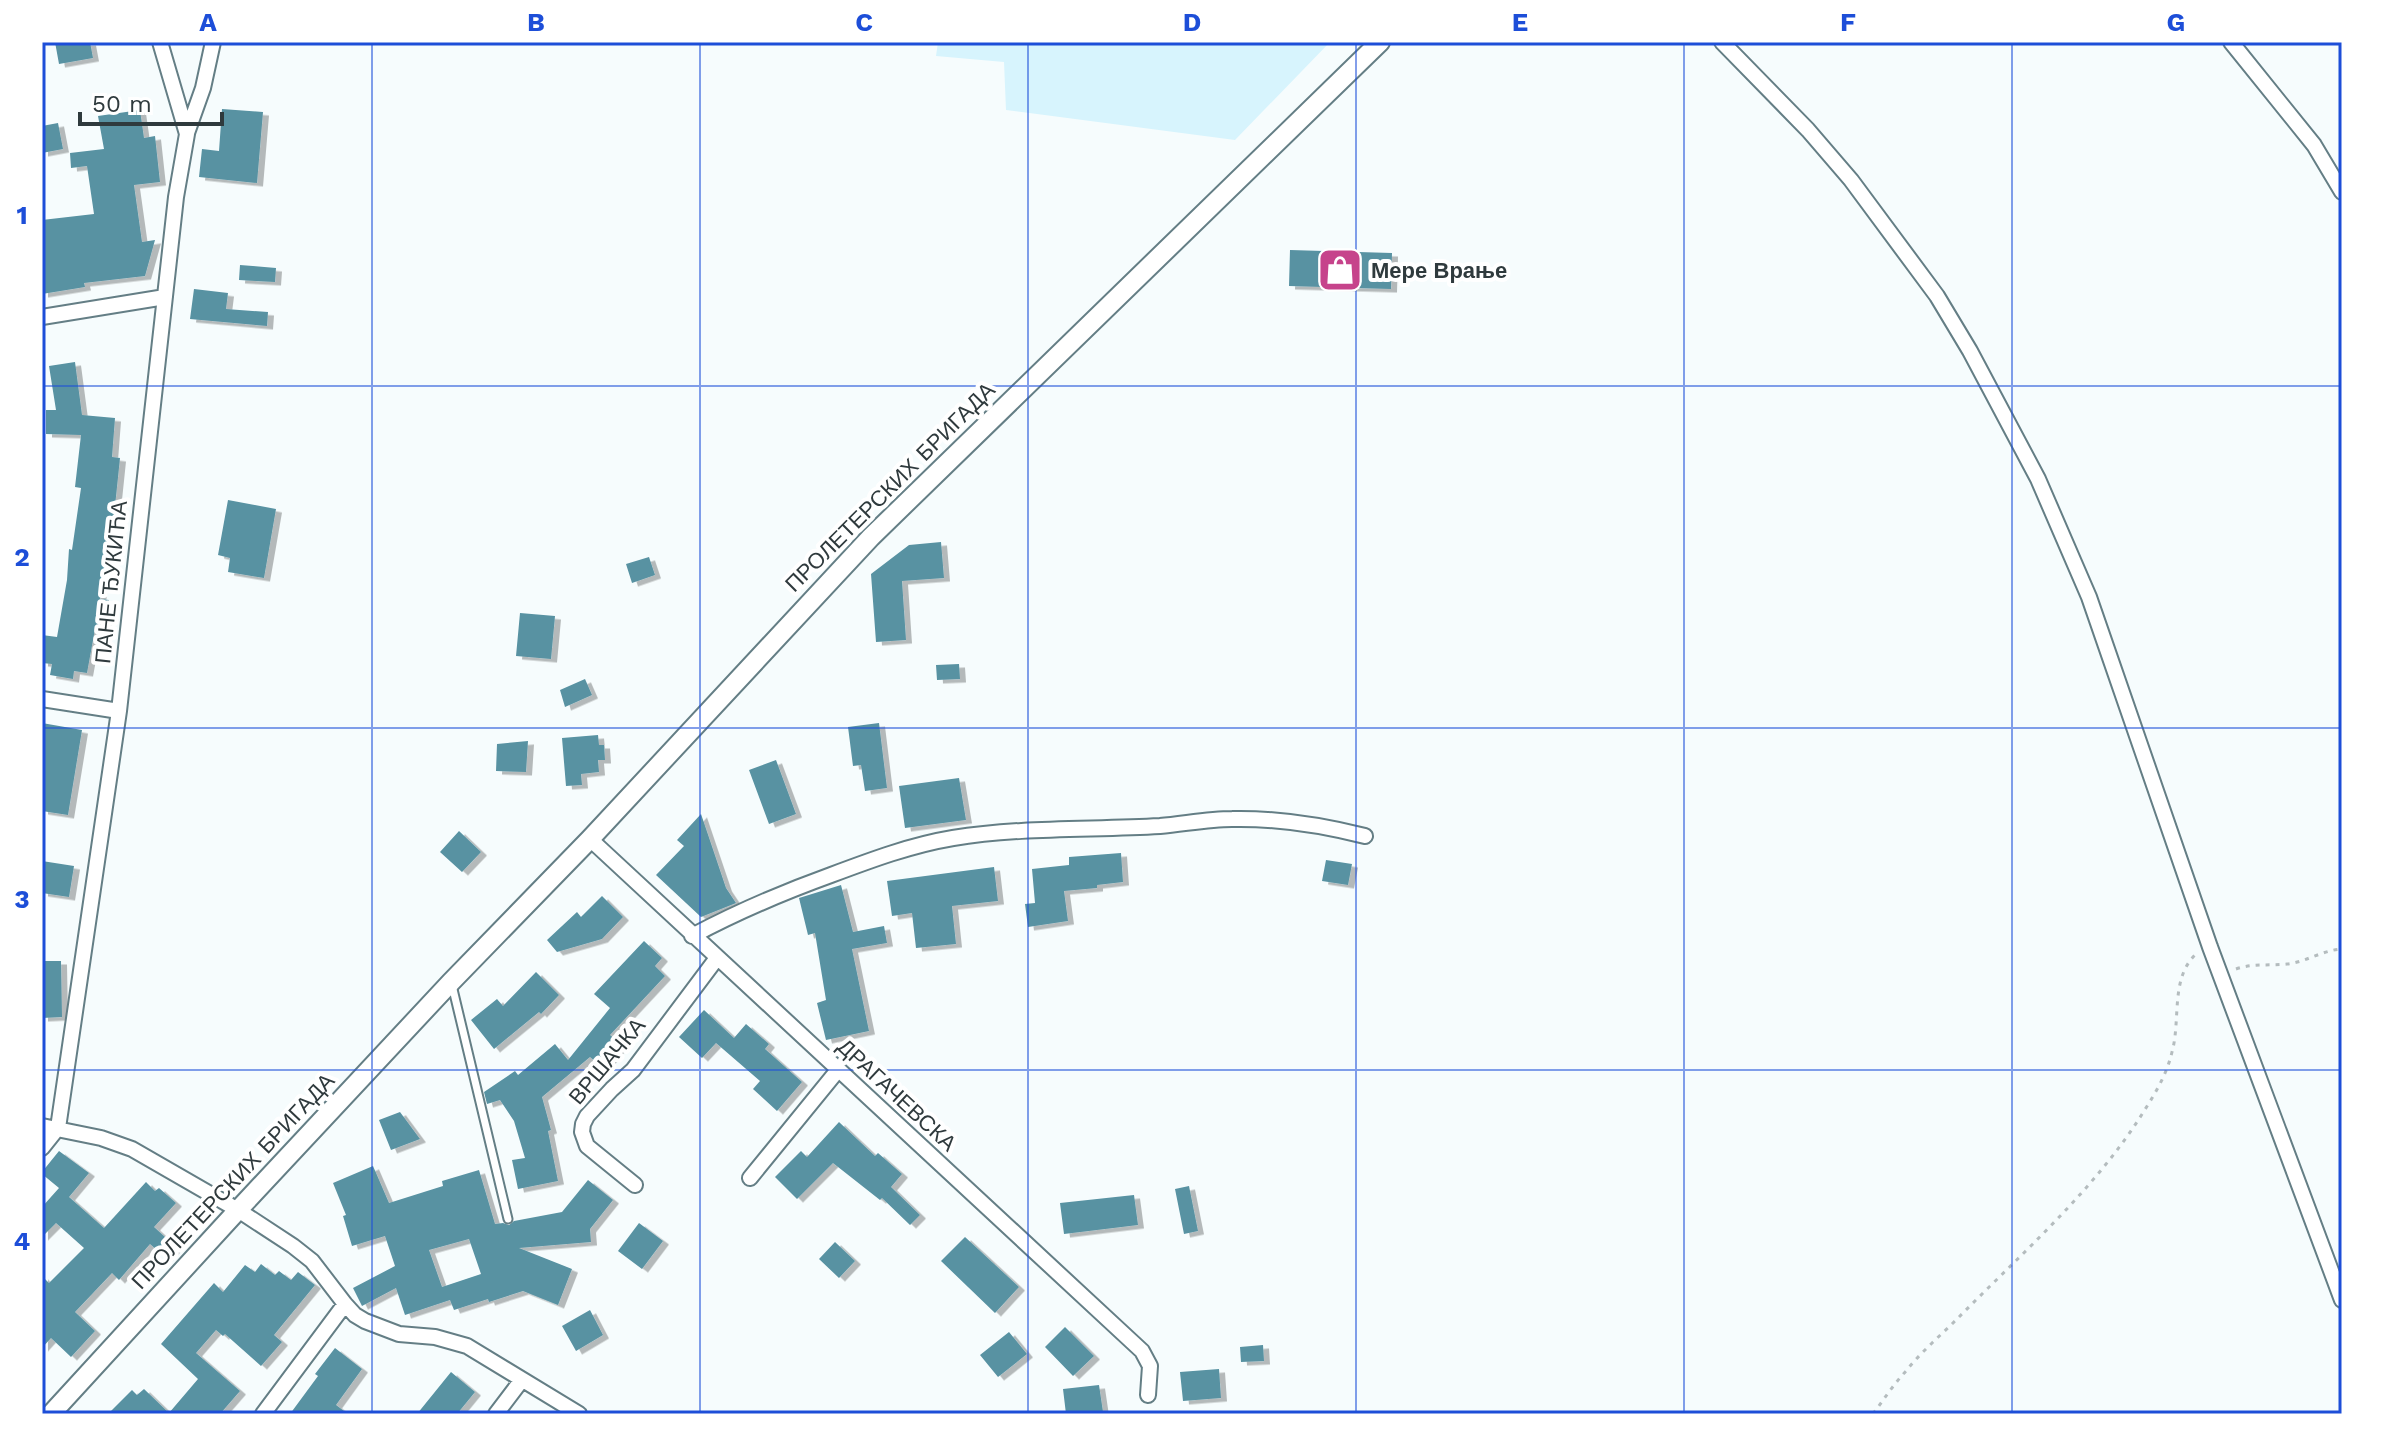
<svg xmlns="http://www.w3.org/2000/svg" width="2384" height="1456" viewBox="0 0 2384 1456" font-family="'Work Sans',sans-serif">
<defs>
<filter id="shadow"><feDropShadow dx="6" dy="3.5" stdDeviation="0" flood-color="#0004"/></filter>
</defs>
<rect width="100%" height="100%" fill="#f6fcfd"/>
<path fill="#d7f4fd" d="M 938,42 L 1330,42 L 1235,140 L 1006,110 L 1004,62 L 936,56 Z"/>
<path fill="#5892a2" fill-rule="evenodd" filter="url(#shadow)" d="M 55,42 L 90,42 L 93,58 L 59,64 Z
M 222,109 L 263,112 L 257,183 L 199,177 L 202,149 L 219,151 Z
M 140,110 L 144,138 L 155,136 L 160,182 L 134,185 L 142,242 L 155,240 L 145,276 L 84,283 L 85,287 L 42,294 L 42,220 L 94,214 L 87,166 L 71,168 L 70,153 L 104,149 L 98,116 Z
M 58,123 L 63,149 L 42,153 L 42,126 Z
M 1290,250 L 1392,253 L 1391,289 L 1289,286 Z
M 240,265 L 276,268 L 275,282 L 239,280 Z
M 194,289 L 228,293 L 226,309 L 268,312 L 267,326 L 190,319 Z
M 75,362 L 82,415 L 115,418 L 112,457 L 120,458 L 112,535 L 109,534 L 100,599 L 109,600 L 104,631 L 95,629 L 87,673 L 74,671 L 73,679 L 50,675 L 52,664 L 42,663 L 42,635 L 57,637 L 67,580 L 69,549 L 72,550 L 81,488 L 75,487 L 81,435 L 46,434 L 46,410 L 56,410 L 49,366 Z
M 228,500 L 276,509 L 264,578 L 228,572 L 230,558 L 218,555 Z
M 941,542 L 944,578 L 902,581 L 906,640 L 876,642 L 871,574 L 909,545 Z
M 649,557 L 655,575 L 632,583 L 626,564 Z
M 520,613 L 555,616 L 551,659 L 516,656 Z
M 959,664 L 960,679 L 937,680 L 936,665 Z
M 585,679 L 592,695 L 565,707 L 560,690 Z
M 42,723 L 82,730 L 68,815 L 42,811 Z
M 879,723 L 887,788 L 865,791 L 861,765 L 853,766 L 848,727 Z
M 598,735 L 599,745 L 604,745 L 605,760 L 598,760 L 599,772 L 581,774 L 582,785 L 566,786 L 562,738 Z
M 528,741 L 526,772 L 496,771 L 497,744 Z
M 776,760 L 796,814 L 769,824 L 749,770 Z
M 959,778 L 966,820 L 905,828 L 899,786 Z
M 701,814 L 726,888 L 736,903 L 701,917 L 656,875 L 684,846 L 677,840 Z
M 459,831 L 481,852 L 462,872 L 440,852 Z
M 1121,853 L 1123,882 L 1097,885 L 1097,888 L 1064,891 L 1068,921 L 1028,927 L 1025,904 L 1035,903 L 1032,869 L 1069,865 L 1069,857 Z
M 1326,860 L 1352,864 L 1348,885 L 1322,881 Z
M 42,861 L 74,866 L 69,897 L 42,893 Z
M 994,867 L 998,901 L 952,906 L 956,944 L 916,948 L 912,913 L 892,916 L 887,881 Z
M 841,885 L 853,932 L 884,926 L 887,943 L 852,949 L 869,1031 L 826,1040 L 817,1003 L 826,1000 L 815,933 L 808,935 L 799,898 Z
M 602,896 L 623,917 L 602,939 L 557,952 L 547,940 L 577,912 L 581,917 Z
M 644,941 L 662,958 L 655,966 L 665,976 L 610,1035 L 622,1045 L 603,1068 L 590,1057 L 542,1097 L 551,1130 L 548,1131 L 558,1181 L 518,1189 L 512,1160 L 525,1158 L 514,1121 L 500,1100 L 487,1104 L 484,1092 L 515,1071 L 518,1075 L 555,1044 L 568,1060 L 610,1008 L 594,994 Z
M 42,961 L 61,961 L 62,1017 L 42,1018 Z
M 536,972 L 559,995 L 541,1014 L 539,1012 L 494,1049 L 471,1020 L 497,999 L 503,1006 Z
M 704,1010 L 734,1038 L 746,1024 L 769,1044 L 765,1049 L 802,1082 L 777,1111 L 753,1089 L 760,1081 L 716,1043 L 702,1058 L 679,1037 Z
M 400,1112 L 420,1139 L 391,1150 L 379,1120 Z
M 839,1122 L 875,1156 L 878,1153 L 902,1174 L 891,1187 L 920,1215 L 910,1225 L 882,1198 L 880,1200 L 833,1163 L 797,1199 L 775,1177 L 801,1151 L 807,1157 Z
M 59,1151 L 89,1173 L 69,1197 L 104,1228 L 146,1182 L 155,1191 L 159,1188 L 176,1203 L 154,1227 L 176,1247 L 166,1258 L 150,1244 L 119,1280 L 112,1273 L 75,1312 L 95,1331 L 71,1357 L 51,1338 L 42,1348 L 42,1276 L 49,1283 L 84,1248 L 56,1223 L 42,1237 L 42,1207 L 59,1188 L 42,1174 L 42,1172 Z
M 373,1166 L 389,1203 L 443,1186 L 442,1181 L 479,1170 L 495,1224 L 503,1223 L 509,1225 L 514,1221 L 562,1212 L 588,1180 L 613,1200 L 590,1229 L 591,1242 L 519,1248 L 572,1269 L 558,1305 L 523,1291 L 489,1302 L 488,1299 L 454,1310 L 450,1300 L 405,1315 L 396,1288 L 362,1306 L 353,1288 L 395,1266 L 385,1236 L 352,1246 L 343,1216 L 346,1215 L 333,1183 ZM 469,1239 L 481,1274 L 442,1287 L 429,1250 Z
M 1189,1186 L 1198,1231 L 1184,1234 L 1175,1189 Z
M 1134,1195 L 1138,1225 L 1064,1234 L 1060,1203 Z
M 639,1223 L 663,1241 L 642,1269 L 618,1251 Z
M 965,1237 L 1019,1287 L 995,1313 L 941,1261 Z
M 835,1242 L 855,1261 L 839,1278 L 819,1259 Z
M 261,1264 L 275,1275 L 279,1271 L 291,1280 L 298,1272 L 315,1285 L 274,1335 L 282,1342 L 261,1366 L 225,1334 L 223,1336 L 216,1330 L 196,1353 L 240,1391 L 220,1414 L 108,1414 L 132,1390 L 137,1395 L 144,1389 L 169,1413 L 198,1379 L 161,1344 L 214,1283 L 223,1292 L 245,1265 L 255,1272 Z
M 590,1310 L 603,1335 L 576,1351 L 562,1326 Z
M 1065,1327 L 1094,1356 L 1073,1376 L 1045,1347 Z
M 1009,1332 L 1027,1354 L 998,1377 L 980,1355 Z
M 1263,1345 L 1264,1361 L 1241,1362 L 1240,1347 Z
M 335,1348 L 362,1369 L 336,1405 L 348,1414 L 290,1414 L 318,1376 L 315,1374 Z
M 1219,1369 L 1221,1398 L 1183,1401 L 1180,1372 Z
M 451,1372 L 475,1392 L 457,1414 L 417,1414 Z
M 1099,1385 L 1103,1412 L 1066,1414 L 1063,1389 Z"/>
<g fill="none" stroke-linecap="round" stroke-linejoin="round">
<g stroke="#647e85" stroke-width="11">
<path id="service" d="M 452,985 L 508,1219"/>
</g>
<g stroke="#647e85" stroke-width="18">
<path id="minor" d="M 1722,42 L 1808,130 L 1851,180 L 1937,296 L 1970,351 L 2038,479 L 2089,597 L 2210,947 L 2342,1300
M 2231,42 L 2314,145 L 2342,192
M 187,133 L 203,88 L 213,42
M 42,317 L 165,297
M 42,699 L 119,711
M 590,839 L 1142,1351 L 1150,1366 L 1148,1395
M 692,936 C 737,912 784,892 831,875 C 871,860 911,845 953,838 C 1021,827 1091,830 1160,826 C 1184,824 1208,819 1232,819 C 1277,818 1321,825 1365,836
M 42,1126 L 101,1138 L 132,1149 L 238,1210 L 293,1246 L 312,1261 L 345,1304 L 355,1315 L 365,1321 L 399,1334 L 435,1337 L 467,1346 L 579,1414
M 42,1148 L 58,1128 L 119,711 L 176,197 L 187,134 L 160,42
M 750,1178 L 838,1070
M 635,1185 L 587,1146 L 582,1132 L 583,1124 L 587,1116 L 612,1089 L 633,1070 L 717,958
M 263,1414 L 345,1304
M 496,1414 L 521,1381"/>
</g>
<g stroke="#647e85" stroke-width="22">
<path id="tertiary" d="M 51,1414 L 238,1210 L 451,982 L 590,839 L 871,537 L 1380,42"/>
</g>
<path stroke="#b4bcbe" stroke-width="3" stroke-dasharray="4 6" stroke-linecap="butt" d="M 2236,969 C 2253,963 2269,966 2287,964 C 2306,962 2323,950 2342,949
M 1873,1414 C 1884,1399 1894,1384 1906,1371 C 1921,1352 1940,1336 1957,1319 C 2019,1256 2088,1196 2137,1122 C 2151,1100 2166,1078 2172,1052 C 2181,1020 2170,978 2196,954"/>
<use href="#service" stroke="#fff" stroke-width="7"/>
<use href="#minor" stroke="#fff" stroke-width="14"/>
<use href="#tertiary" stroke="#fff" stroke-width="18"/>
</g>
<path fill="none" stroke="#1d4ed8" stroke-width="2" stroke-opacity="0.55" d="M 372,42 L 372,1414M 700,42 L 700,1414M 1028,42 L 1028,1414M 1356,42 L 1356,1414M 1684,42 L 1684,1414M 2012,42 L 2012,1414M 42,386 L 2342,386M 42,728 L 2342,728M 42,1070 L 2342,1070"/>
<defs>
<g id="shop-square" transform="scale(2.3)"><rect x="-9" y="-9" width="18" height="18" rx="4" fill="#c6438b" stroke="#fff"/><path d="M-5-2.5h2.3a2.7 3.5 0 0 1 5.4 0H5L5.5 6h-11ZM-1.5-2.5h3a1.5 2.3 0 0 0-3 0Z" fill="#fff"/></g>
</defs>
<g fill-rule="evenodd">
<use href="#shop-square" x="1340" y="270"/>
</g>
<g text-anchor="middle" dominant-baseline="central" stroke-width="8" stroke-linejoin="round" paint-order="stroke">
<g font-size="22" font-weight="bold" fill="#2f3a3d" stroke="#fff" text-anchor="start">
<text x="1371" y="270">Мере Врање</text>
</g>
<g font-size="22" fill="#2f3a3d" stroke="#fff">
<text transform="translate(890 487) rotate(-45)">ПРОЛЕТЕРСКИХ БРИГАДА</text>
<text transform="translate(111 582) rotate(-84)">ПАНЕ ЂУКИЋА</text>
<text transform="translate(607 1061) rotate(-50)">ВРШАЧКА</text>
<text transform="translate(897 1095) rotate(43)">ДРАГАЧЕВСКА</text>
<text transform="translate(233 1181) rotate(-47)">ПРОЛЕТЕРСКИХ БРИГАДА</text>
</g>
</g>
<rect width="2384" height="1456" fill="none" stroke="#ffffff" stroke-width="88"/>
<path d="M80 112v12h142v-12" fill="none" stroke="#2f3a3d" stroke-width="4"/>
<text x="92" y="112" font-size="24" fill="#2f3a3d" stroke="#ffffff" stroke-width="6" paint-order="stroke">50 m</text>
<rect x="44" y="44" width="2296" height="1368" fill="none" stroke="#1d4ed8" stroke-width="3"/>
<g font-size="26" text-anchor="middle" font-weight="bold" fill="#1d4ed8">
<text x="208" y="31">A</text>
<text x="536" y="31">B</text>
<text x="864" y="31">C</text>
<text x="1192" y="31">D</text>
<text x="1520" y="31">E</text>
<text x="1848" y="31">F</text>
<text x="2176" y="31">G</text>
<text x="22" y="224">1</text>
<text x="22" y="566">2</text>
<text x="22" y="908">3</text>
<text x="22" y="1250">4</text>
</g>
</svg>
